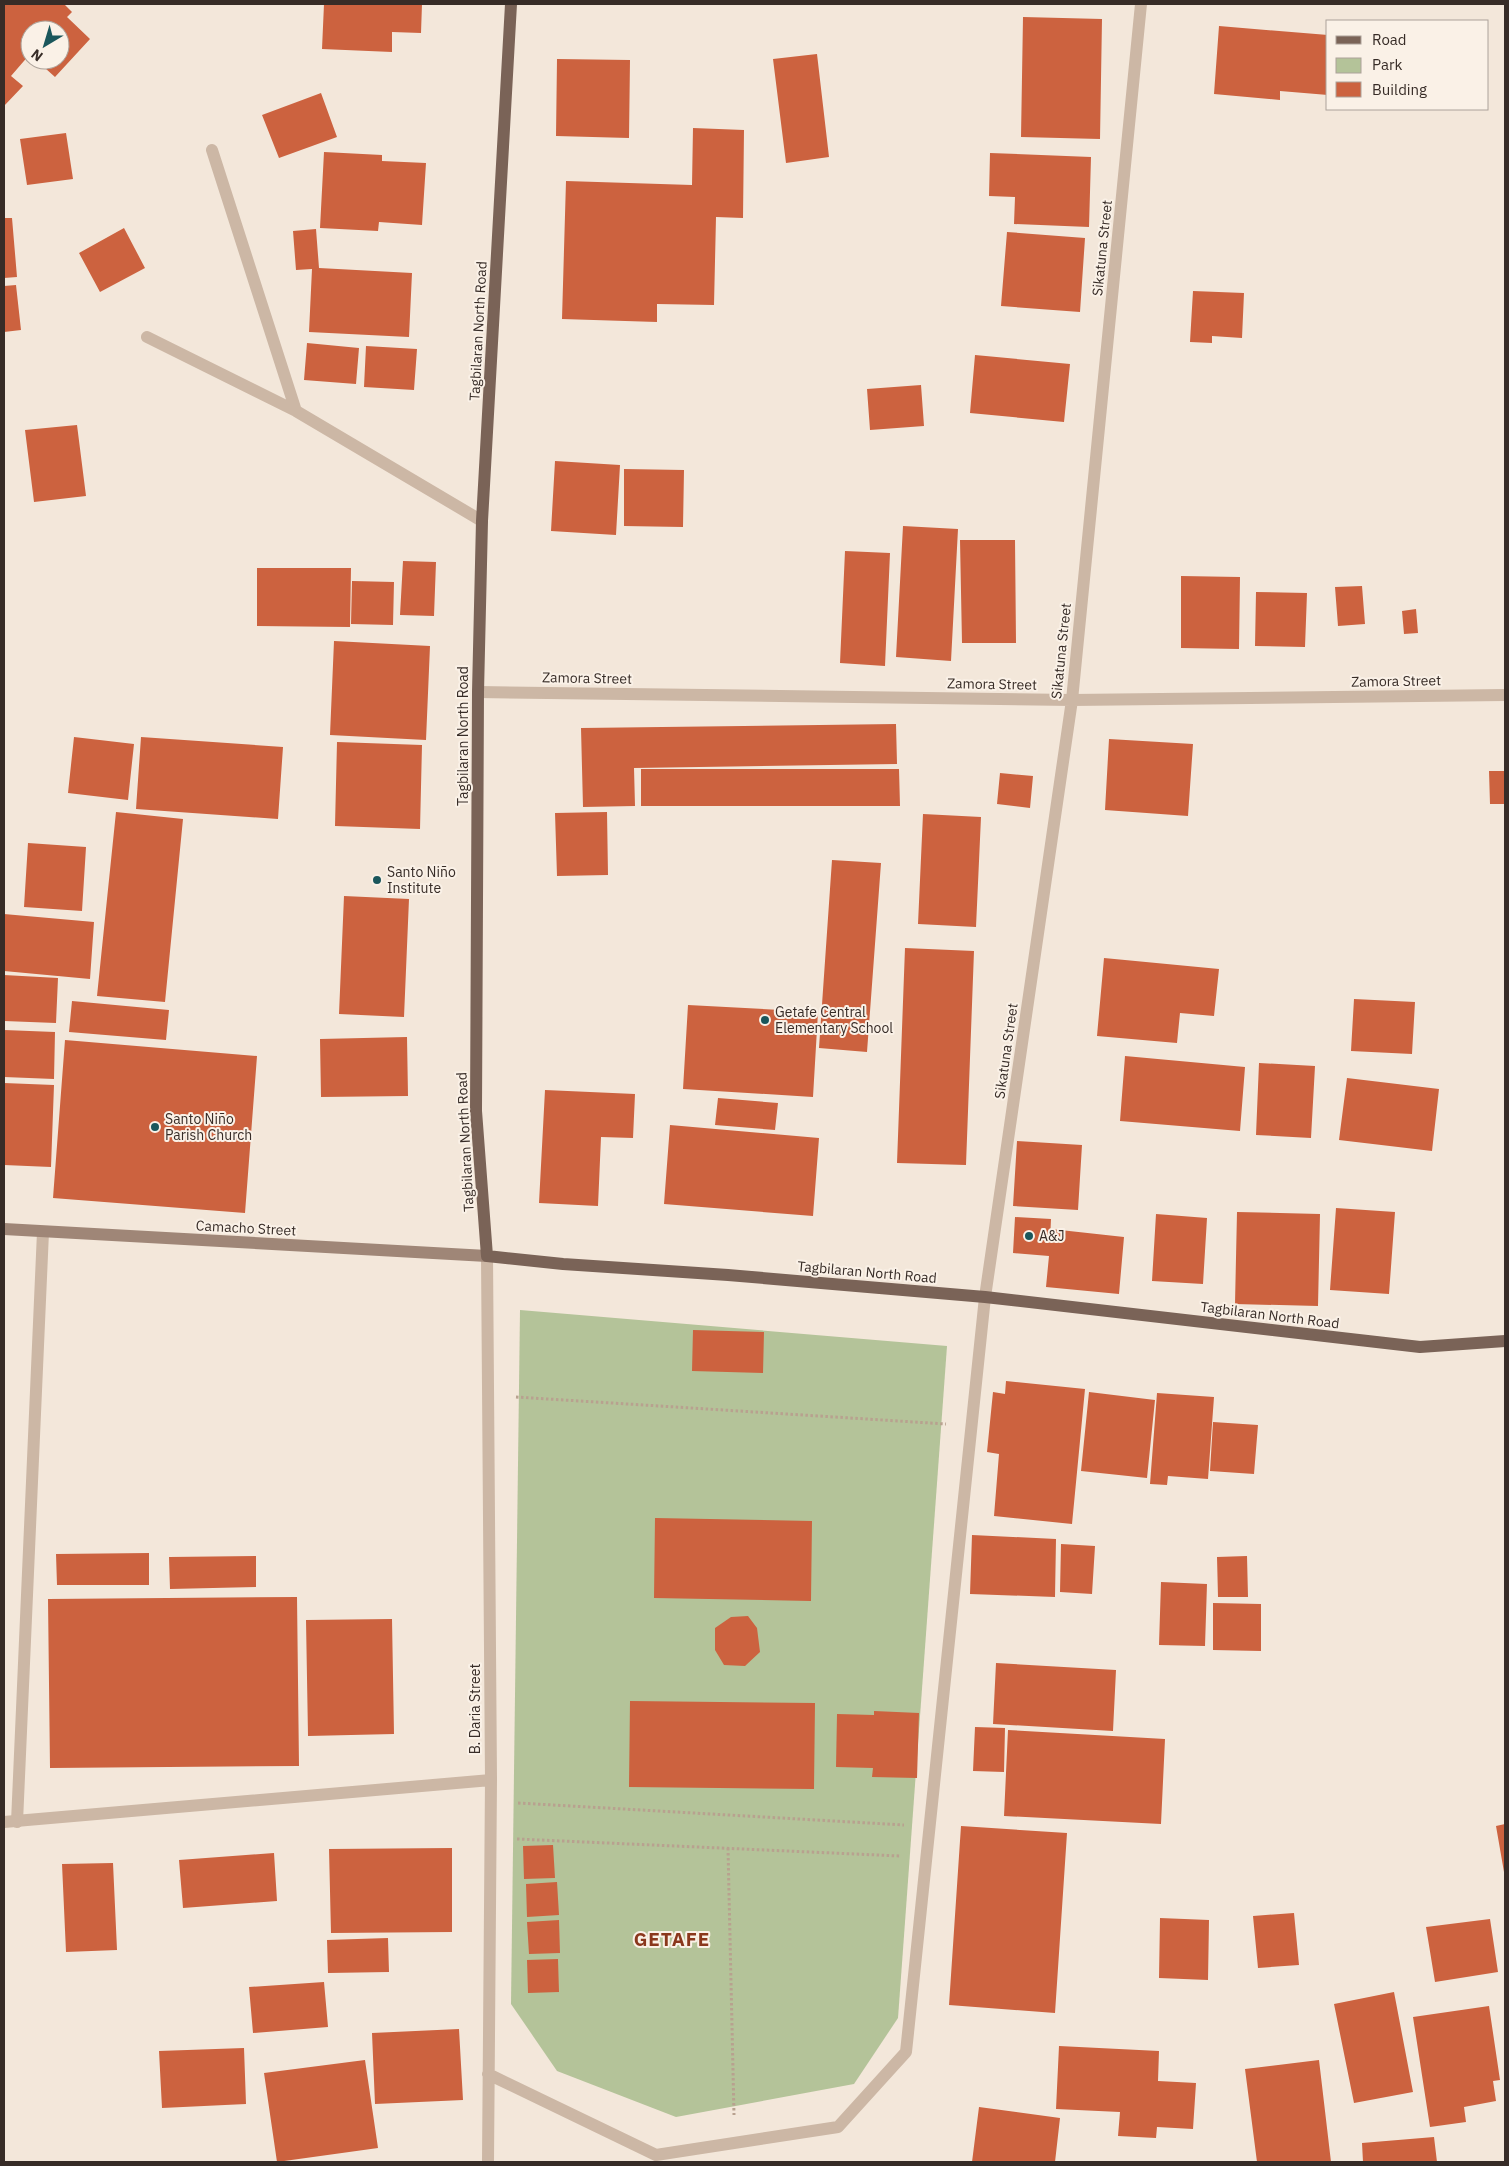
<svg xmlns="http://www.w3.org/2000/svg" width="1509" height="2166" viewBox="0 0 1509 2166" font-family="'IBM Plex Sans',sans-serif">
<rect width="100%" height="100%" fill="#f3e7da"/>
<path fill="#b4c399" d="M 520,1310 L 947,1346 L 898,2018 L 854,2084 L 676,2117 L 557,2071 L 511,2004 Z"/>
<path fill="#cc623f" d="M 4,4 L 64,4 L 72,12 L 67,17 L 90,39 L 55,77 L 36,60 L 60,60 L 60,30 L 30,30 L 30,54 L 11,76 L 23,86 L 4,106 Z
M 324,4 L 422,4 L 421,33 L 392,32 L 392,52 L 322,49 Z
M 1023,17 L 1102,19 L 1100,139 L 1021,137 Z
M 1219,26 L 1328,35 L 1328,95 L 1280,91 L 1280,100 L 1214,94 Z
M 817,54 L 829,157 L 786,163 L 773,59 Z
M 557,59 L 630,60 L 629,138 L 556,136 Z
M 321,93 L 337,137 L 279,158 L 262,115 Z
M 693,128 L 744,130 L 743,218 L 716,217 L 714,305 L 657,304 L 657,322 L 562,319 L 566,181 L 692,185 Z
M 66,133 L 73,179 L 27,185 L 20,139 Z
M 324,152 L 382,155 L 382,161 L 426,163 L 422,225 L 379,222 L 378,231 L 320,228 Z
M 990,153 L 1091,157 L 1089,227 L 1014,224 L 1015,197 L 989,196 Z
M 4,218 L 12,218 L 17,277 L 4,278 Z
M 124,228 L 145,268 L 100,292 L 79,253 Z
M 316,229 L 319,268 L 412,273 L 409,337 L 309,332 L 312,269 L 296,270 L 293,231 Z
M 1007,232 L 1085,238 L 1080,312 L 1001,306 Z
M 16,285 L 21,330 L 4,332 L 4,286 Z
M 1193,291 L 1244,293 L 1242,338 L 1212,336 L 1212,343 L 1190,342 Z
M 307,343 L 359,348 L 356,384 L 304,380 Z
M 366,346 L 417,349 L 414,390 L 364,387 Z
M 975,355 L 1070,364 L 1064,422 L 970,413 Z
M 921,385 L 924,426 L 870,430 L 867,389 Z
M 77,425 L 86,496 L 34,502 L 25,430 Z
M 555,461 L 620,465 L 616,535 L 551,531 Z
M 624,469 L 684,470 L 683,527 L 624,526 Z
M 903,526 L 958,529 L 951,661 L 896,657 Z
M 960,540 L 1015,540 L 1016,643 L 962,643 Z
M 845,551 L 890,553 L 885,666 L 840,663 Z
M 403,561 L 436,562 L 434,616 L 400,615 Z
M 257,568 L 351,568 L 350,627 L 257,626 Z
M 1181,576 L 1240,577 L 1239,649 L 1181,648 Z
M 352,581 L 394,582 L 393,625 L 351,624 Z
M 1362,586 L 1365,624 L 1338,626 L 1335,587 Z
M 1256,592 L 1307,593 L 1305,647 L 1255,646 Z
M 1416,609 L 1418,633 L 1404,634 L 1402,611 Z
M 334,641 L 430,646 L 426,740 L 330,735 Z
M 896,724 L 897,764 L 634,768 L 635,806 L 583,807 L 581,728 Z
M 74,737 L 134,744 L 128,800 L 68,793 Z
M 141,737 L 283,747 L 278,819 L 136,809 Z
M 1109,739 L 1193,744 L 1188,816 L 1105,810 Z
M 337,742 L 422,745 L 420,829 L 335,826 Z
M 641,769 L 899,769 L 900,806 L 641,806 Z
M 1489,771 L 1505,771 L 1505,804 L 1490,804 Z
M 1000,773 L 1033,776 L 1030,808 L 997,804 Z
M 116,812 L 183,819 L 165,1002 L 97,996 Z
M 607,812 L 608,875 L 557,876 L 555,813 Z
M 923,814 L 981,817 L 976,927 L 918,924 Z
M 28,843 L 86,847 L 82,911 L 24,907 Z
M 832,860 L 881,863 L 867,1052 L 819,1048 Z
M 344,896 L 409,899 L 404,1017 L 339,1014 Z
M 4,914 L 94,922 L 90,979 L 4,971 Z
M 905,948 L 974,951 L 966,1165 L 897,1163 Z
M 1104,958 L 1219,969 L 1214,1016 L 1180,1013 L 1177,1043 L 1097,1036 Z
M 4,975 L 58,978 L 56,1023 L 4,1021 Z
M 1354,999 L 1415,1002 L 1412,1054 L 1351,1051 Z
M 72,1001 L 169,1010 L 166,1040 L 69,1032 Z
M 688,1005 L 818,1012 L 813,1097 L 683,1089 Z
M 4,1030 L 55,1032 L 54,1079 L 4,1077 Z
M 407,1037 L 408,1096 L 321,1097 L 320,1039 Z
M 65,1040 L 257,1056 L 245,1213 L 53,1198 Z
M 1125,1056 L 1245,1067 L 1240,1131 L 1120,1121 Z
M 1259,1063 L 1315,1066 L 1311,1138 L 1256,1135 Z
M 1347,1078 L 1439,1089 L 1432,1151 L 1339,1140 Z
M 4,1083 L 54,1085 L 51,1167 L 4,1165 Z
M 545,1090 L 635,1094 L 633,1138 L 601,1137 L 598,1206 L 539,1203 Z
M 718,1098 L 778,1103 L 775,1130 L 715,1125 Z
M 670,1125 L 819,1138 L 813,1216 L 664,1204 Z
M 1017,1141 L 1082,1145 L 1078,1210 L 1013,1206 Z
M 1336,1208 L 1395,1212 L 1389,1294 L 1330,1290 Z
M 1237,1212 L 1320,1214 L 1318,1306 L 1235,1304 Z
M 1156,1214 L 1207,1218 L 1203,1284 L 1152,1281 Z
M 1015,1217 L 1051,1219 L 1050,1241 L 1051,1229 L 1124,1237 L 1119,1294 L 1046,1287 L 1049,1256 L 1013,1253 Z
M 693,1330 L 764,1332 L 763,1373 L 692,1371 Z
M 1006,1381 L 1085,1389 L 1072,1524 L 994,1516 L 999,1454 L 987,1452 L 993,1392 L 1005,1394 Z
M 1089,1392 L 1155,1400 L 1147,1478 L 1081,1471 Z
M 1157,1393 L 1214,1397 L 1208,1479 L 1168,1476 L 1167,1485 L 1150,1484 Z
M 1213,1422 L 1258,1425 L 1254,1474 L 1210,1471 Z
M 655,1518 L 812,1521 L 811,1601 L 654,1598 Z
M 972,1535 L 1056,1539 L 1055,1597 L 970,1594 Z
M 1061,1544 L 1095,1546 L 1092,1594 L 1060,1592 Z
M 149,1553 L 149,1585 L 57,1585 L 56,1554 Z
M 256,1556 L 256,1587 L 170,1589 L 169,1557 Z
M 1247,1556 L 1248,1597 L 1218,1597 L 1217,1557 Z
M 1161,1582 L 1207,1584 L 1205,1646 L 1159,1645 Z
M 297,1597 L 299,1766 L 50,1768 L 48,1599 Z
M 1213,1603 L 1261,1604 L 1261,1651 L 1213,1650 Z
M 748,1616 L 757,1628 L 760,1652 L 745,1666 L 724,1665 L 715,1650 L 715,1628 L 731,1617 Z
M 392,1619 L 394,1734 L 308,1736 L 306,1620 Z
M 996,1663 L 1116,1670 L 1113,1731 L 993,1724 Z
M 630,1701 L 815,1703 L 814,1789 L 629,1787 Z
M 874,1711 L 919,1713 L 917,1778 L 872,1777 L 873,1768 L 836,1767 L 837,1714 L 874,1715 Z
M 975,1727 L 1005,1728 L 1004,1772 L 973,1771 Z
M 1008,1730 L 1165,1739 L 1161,1824 L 1004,1816 Z
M 1505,1824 L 1505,1872 L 1504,1872 L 1496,1826 Z
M 961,1826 L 1067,1833 L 1055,2013 L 949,2005 Z
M 553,1845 L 555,1878 L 524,1879 L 523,1846 Z
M 452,1848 L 452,1932 L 331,1933 L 329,1849 Z
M 274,1853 L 277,1901 L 183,1908 L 179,1860 Z
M 113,1863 L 117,1950 L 66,1952 L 62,1864 Z
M 557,1882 L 559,1915 L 527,1917 L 526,1884 Z
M 1294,1913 L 1299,1965 L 1258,1968 L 1253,1916 Z
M 1160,1918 L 1209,1920 L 1208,1980 L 1159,1978 Z
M 1490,1919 L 1498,1972 L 1435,1982 L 1426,1927 Z
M 559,1920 L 560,1953 L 529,1954 L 527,1922 Z
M 388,1938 L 389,1972 L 328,1973 L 327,1940 Z
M 558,1959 L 559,1992 L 528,1993 L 527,1960 Z
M 324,1982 L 328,2027 L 253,2033 L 249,1987 Z
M 1394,1992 L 1413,2092 L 1354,2103 L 1334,2004 Z
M 1489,2006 L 1500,2080 L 1493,2081 L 1496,2101 L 1464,2107 L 1466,2122 L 1430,2127 L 1413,2017 Z
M 459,2029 L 463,2100 L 375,2104 L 372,2033 Z
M 1059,2046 L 1159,2051 L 1158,2081 L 1196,2083 L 1193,2129 L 1157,2127 L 1156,2138 L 1118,2136 L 1120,2112 L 1056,2109 Z
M 244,2048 L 246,2104 L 162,2108 L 159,2051 Z
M 365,2060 L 378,2148 L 277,2162 L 264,2073 Z
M 1319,2060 L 1331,2162 L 1257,2162 L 1245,2069 Z
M 979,2107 L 1060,2118 L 1055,2162 L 972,2162 Z
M 1434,2137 L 1437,2162 L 1363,2162 L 1362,2143 Z"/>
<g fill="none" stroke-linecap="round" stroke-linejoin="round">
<path stroke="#b8a18f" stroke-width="3" stroke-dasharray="2.5 2.5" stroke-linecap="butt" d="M 516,1397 L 946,1424
M 518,1803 L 904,1825
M 517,1839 L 900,1856
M 728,1848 L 734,2115"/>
<path stroke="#ccb7a5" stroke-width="12" d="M 17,1822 L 43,1232"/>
<path stroke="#ccb7a5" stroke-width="12" d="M 212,150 L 296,411
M 147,337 L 296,411 L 482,521
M 478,692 L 1072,700 L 1505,695
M 487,1256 L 491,1780 L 488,2162
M 4,1822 L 491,1780
M 488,2074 L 656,2155 L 838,2127 L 906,2052 L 985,1297 L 1072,700 L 1141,4"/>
<path stroke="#9f8677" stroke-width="12" d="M 4,1229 L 487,1256"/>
<path stroke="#7a6357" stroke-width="12" d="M 511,4 L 482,521 L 478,692 L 476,1111 L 487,1256 L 563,1264 L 728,1275 L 985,1297 L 1420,1347 L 1505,1341"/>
</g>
<g fill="#1a565b" stroke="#faf1e7" stroke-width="2">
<circle cx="377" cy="880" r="5"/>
<circle cx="765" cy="1020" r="5"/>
<circle cx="155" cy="1127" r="5"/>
<circle cx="1029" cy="1236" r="5"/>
</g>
<g text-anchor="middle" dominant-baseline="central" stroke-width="4" stroke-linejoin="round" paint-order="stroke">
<g font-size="14" fill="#372c27" stroke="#faf1e7">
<text transform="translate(1102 248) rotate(-84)">Sikatuna Street</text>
<text transform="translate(478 331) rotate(-87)">Tagbilaran North Road</text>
<text transform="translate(1061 651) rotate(-84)">Sikatuna Street</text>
<text transform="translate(587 678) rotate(1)">Zamora Street</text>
<text transform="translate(1396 681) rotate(-1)">Zamora Street</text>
<text transform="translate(992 684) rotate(1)">Zamora Street</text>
<text transform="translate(463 736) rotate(-90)">Tagbilaran North Road</text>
<text transform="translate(1006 1051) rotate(-82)">Sikatuna Street</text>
<text transform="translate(465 1142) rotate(-93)">Tagbilaran North Road</text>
<text transform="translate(246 1228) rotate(3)">Camacho Street</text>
<text transform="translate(867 1272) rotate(5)">Tagbilaran North Road</text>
<text transform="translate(1270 1315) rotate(7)">Tagbilaran North Road</text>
<text transform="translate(475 1709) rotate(-90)">B. Daria Street</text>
</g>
<g font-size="14" fill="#372c27" stroke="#faf1e7" text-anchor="start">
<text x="387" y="872">Santo Niño<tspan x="387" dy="16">Institute</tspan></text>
<text x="775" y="1012">Getafe Central<tspan x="775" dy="16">Elementary School</tspan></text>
<text x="165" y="1119">Santo Niño<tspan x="165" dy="16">Parish Church</tspan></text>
<text x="1039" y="1236">A&amp;J</text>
</g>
<g font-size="19" font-weight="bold" letter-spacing="1" fill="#8a371c" stroke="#faf1e7">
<text x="672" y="1939">GETAFE</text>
</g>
</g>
<rect width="1509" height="2166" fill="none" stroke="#372c27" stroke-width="10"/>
<rect x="1326" y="20" width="162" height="90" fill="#faf1e7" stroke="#aca29a"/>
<rect x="1336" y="36" width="25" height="8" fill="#7a6357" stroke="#aca29a"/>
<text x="1372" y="45" font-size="15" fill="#372c27">Road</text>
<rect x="1336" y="58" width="25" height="15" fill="#b4c399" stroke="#aca29a"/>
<text x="1372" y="70" font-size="15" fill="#372c27">Park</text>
<rect x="1336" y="82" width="25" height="15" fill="#cc623f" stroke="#aca29a"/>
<text x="1372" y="95" font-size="15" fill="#372c27">Building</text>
<g transform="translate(45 45) rotate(218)"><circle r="24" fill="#faf1e7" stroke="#aca29a"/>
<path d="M0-4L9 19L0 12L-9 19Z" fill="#1a565b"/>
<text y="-8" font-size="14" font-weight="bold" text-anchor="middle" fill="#372c27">N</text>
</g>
</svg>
